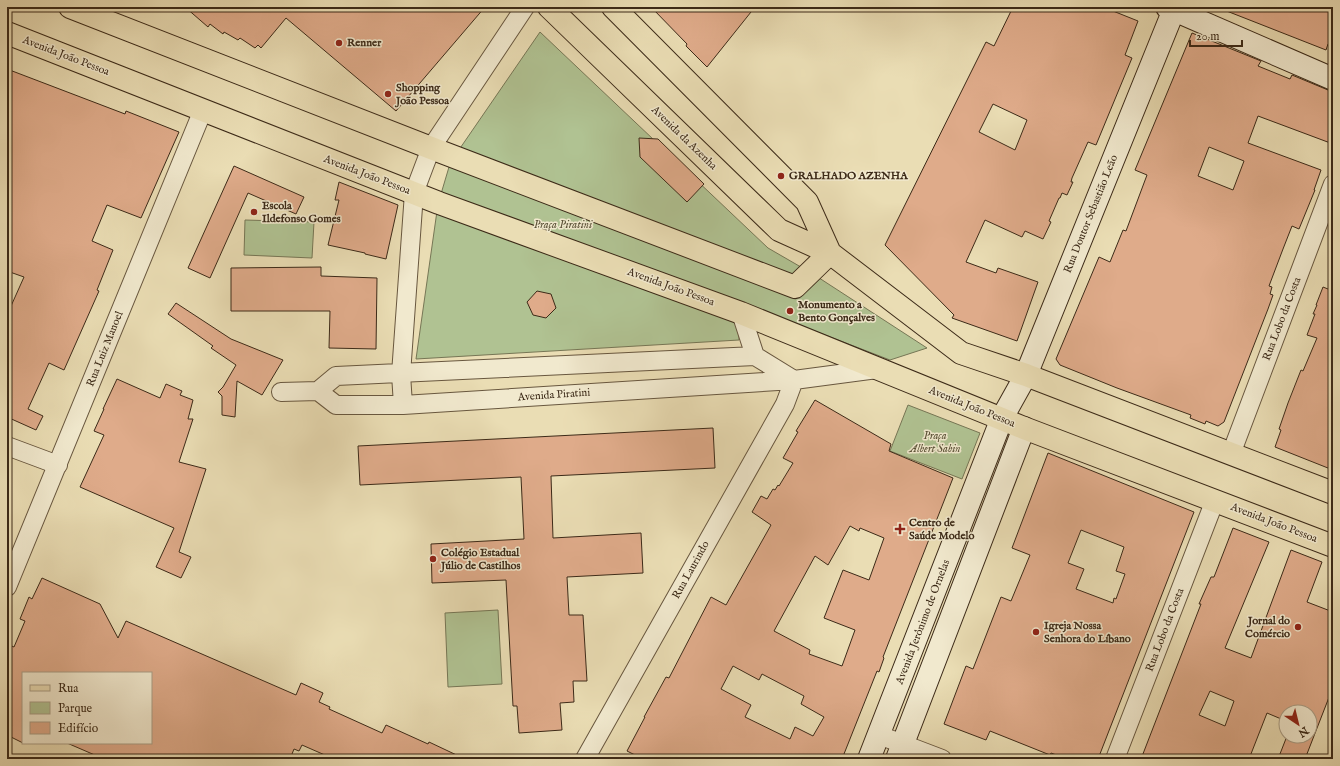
<svg xmlns="http://www.w3.org/2000/svg" width="1340" height="766" viewBox="0 0 1340 766" font-family="'IM FELL English',serif">
<rect width="100%" height="100%" fill="#eaddb4"/>
<filter id="stains"><feTurbulence type="fractalNoise" baseFrequency=".005" numOctaves="4"/><feColorMatrix values="0 0 0 0 .2 0 0 0 0 .09 0 0 0 0 .02 0 0 0 .5 -.17"/></filter>
<radialGradient id="worn" r=".72"><stop offset=".6" stop-color="#630" stop-opacity="0"/><stop offset="1" stop-color="#630" stop-opacity=".3"/></radialGradient>
<path fill="#b0c292" stroke="#767655" d="M 540,32 L 768,248 L 813,274 L 927,348 L 890,360 L 742,303 L 740,312 L 739,340 L 416,359 L 438,204 L 449,167 L 454,157 Z
M 245,220 L 314,222 L 312,258 L 244,255 Z
M 908,405 L 980,433 L 962,479 L 890,451 Z
M 498,610 L 502,684 L 448,687 L 445,613 Z"/>
<path fill="#dfab8a" stroke="#3c2a18" fill-rule="evenodd" d="M 185,7 L 485,7 L 396,111 L 286,18 L 261,48 L 258,45 L 255,48 L 240,38 L 238,40 L 224,32 L 223,34 L 210,24 L 208,27 Z
M 651,7 L 755,7 L 707,67 L 686,46 L 687,44 Z
M 1013,7 L 1103,7 L 1138,21 L 1125,55 L 1132,58 L 1096,145 L 1088,142 L 1072,178 L 1071,182 L 1073,182 L 1067,195 L 1062,193 L 1060,198 L 1059,198 L 1049,221 L 1051,222 L 1043,239 L 1025,231 L 1022,237 L 985,220 L 966,262 L 996,273 L 998,268 L 1038,282 L 1017,341 L 952,318 L 954,315 L 885,245 L 986,42 L 994,46 ZM 993,104 L 1027,120 L 1015,150 L 979,132 Z
M 1219,7 L 1333,7 L 1333,46 L 1328,44 L 1326,50 L 1219,8 Z
M 1192,33 L 1261,61 L 1258,66 L 1290,79 L 1292,75 L 1328,90 L 1333,91 L 1333,144 L 1258,116 L 1248,143 L 1321,170 L 1314,190 L 1315,190 L 1299,229 L 1292,226 L 1283,249 L 1269,286 L 1272,287 L 1270,294 L 1273,295 L 1268,309 L 1224,422 L 1218,426 L 1206,421 L 1205,424 L 1190,418 L 1191,415 L 1117,388 L 1060,365 L 1056,359 L 1099,257 L 1110,262 L 1123,230 L 1126,231 L 1147,175 L 1135,170 ZM 1209,147 L 1244,161 L 1233,190 L 1198,176 Z
M 7,69 L 125,114 L 126,111 L 179,132 L 141,218 L 107,205 L 92,241 L 113,250 L 97,290 L 99,291 L 64,370 L 49,363 L 28,409 L 43,416 L 36,430 L 7,417 L 7,315 L 24,277 L 7,271 Z
M 639,138 L 658,139 L 704,184 L 687,202 L 640,157 Z
M 234,166 L 304,197 L 296,214 L 248,193 L 210,278 L 188,268 Z
M 339,182 L 398,205 L 386,259 L 365,254 L 365,253 L 328,245 L 339,200 L 335,200 Z
M 321,267 L 321,276 L 377,278 L 376,349 L 329,348 L 330,311 L 231,311 L 231,268 Z
M 1323,287 L 1333,291 L 1333,470 L 1275,447 L 1281,430 L 1279,429 L 1288,403 L 1301,370 L 1303,371 L 1317,338 L 1307,335 L 1315,314 L 1313,314 L 1317,305 L 1316,305 Z
M 537,291 L 551,294 L 556,308 L 546,318 L 533,315 L 527,302 Z
M 176,303 L 231,339 L 283,360 L 262,395 L 237,381 L 235,417 L 222,415 L 222,396 L 218,392 L 223,387 L 236,365 L 211,348 L 213,346 L 168,314 Z
M 117,379 L 160,398 L 166,384 L 182,391 L 180,395 L 193,400 L 188,419 L 193,419 L 179,462 L 206,469 L 179,552 L 191,557 L 181,578 L 156,567 L 174,528 L 80,487 L 104,435 L 94,431 L 104,409 L 103,409 Z
M 815,400 L 891,444 L 889,451 L 953,478 L 883,657 L 884,658 L 879,672 L 877,671 L 842,759 L 643,759 L 627,751 L 645,717 L 644,717 L 666,677 L 669,678 L 711,597 L 726,605 L 771,525 L 752,512 L 761,496 L 767,499 L 773,489 L 775,490 L 778,485 L 779,486 L 793,463 L 783,458 L 798,432 L 796,431 ZM 850,526 L 859,531 L 860,528 L 884,538 L 869,580 L 843,570 L 824,618 L 855,630 L 842,666 L 809,654 L 810,650 L 774,631 L 815,556 L 828,565 ZM 733,666 L 759,680 L 762,674 L 804,696 L 801,704 L 824,717 L 813,736 L 795,727 L 790,739 L 745,717 L 751,705 L 721,689 Z
M 713,428 L 715,468 L 551,476 L 553,538 L 641,533 L 643,573 L 567,577 L 569,615 L 583,615 L 587,681 L 573,681 L 574,702 L 560,703 L 562,730 L 519,733 L 517,706 L 513,706 L 506,580 L 432,583 L 431,544 L 524,539 L 521,477 L 360,485 L 358,446 Z
M 1048,453 L 1194,512 L 1098,759 L 1067,759 L 1051,753 L 1050,755 L 990,731 L 986,740 L 944,724 L 966,666 L 973,669 L 1001,597 L 1011,601 L 1030,555 L 1012,548 ZM 1081,530 L 1124,547 L 1116,571 L 1125,574 L 1116,599 L 1114,598 L 1113,603 L 1076,589 L 1084,569 L 1068,563 Z
M 1233,528 L 1269,542 L 1225,648 L 1251,658 L 1291,550 L 1322,562 L 1307,602 L 1333,612 L 1333,687 L 1305,759 L 1278,759 L 1287,736 L 1310,736 L 1310,712 L 1286,712 L 1286,721 L 1267,713 L 1249,759 L 1141,759 L 1201,604 L 1199,604 L 1211,577 L 1214,577 ZM 1210,691 L 1234,701 L 1225,726 L 1199,715 Z
M 42,578 L 100,604 L 118,638 L 126,621 L 296,695 L 301,683 L 323,693 L 319,702 L 330,707 L 329,709 L 382,733 L 386,725 L 428,744 L 429,742 L 465,759 L 334,759 L 302,745 L 299,751 L 294,749 L 290,759 L 104,759 L 67,743 L 151,743 L 151,673 L 23,673 L 23,743 L 7,735 L 7,644 L 14,647 L 25,621 L 20,619 L 29,597 L 32,599 Z"/>
<g fill="none" stroke-linecap="round" stroke-linejoin="round">
<g stroke="#68573f" stroke-width="20">
<path id="street" d="M 741,313 L 755,356 L 794,380 L 877,369
M 318,391 L 336,376 L 755,356
M 281,392 L 318,391 L 336,405 L 403,405 L 794,380 L 785,404 L 585,759
M 403,405 L 401,374 L 414,193 L 431,148 L 525,7
M 7,446 L 58,465
M 1231,454 L 1333,184
M 7,587 L 203,110
M 879,735 L 942,759
M 1115,759 L 1215,500"/>
</g>
<g stroke="#3c2a18" stroke-width="24">
<path id="secondary" d="M 1167,7 L 1333,79
M 869,759 L 1002,418 L 1026,375 L 1175,7
M 897,759 L 1024,428"/>
</g>
<g stroke="#3c2a18" stroke-width="24">
<path id="primary" d="M 70,7 L 431,148 L 795,287 L 830,253
M 549,7 L 779,230 L 830,253 L 961,353 L 1026,375 L 1333,493
M 613,7 L 807,202 L 830,253
M 7,33 L 439,203 L 741,313 L 1024,428 L 1333,546"/>
</g>
<use href="#street" stroke="#f1e9ce" stroke-width="18"/>
<use href="#secondary" stroke="#f1e9ce" stroke-width="22"/>
<use href="#primary" stroke="#eaddb4" stroke-width="22"/>
</g>
<g fill="#8f2418" stroke="#f1e9ce" stroke-width="1.5">
<circle cx="339" cy="43" r="4"/>
<circle cx="388" cy="94" r="4"/>
<circle cx="781" cy="176" r="4"/>
<circle cx="254" cy="212" r="4"/>
<circle cx="790" cy="311" r="4"/>
<path d="M898 523h4v4h4v4h-4v4h-4v-4h-4v-4h4z"/>
<circle cx="433" cy="559" r="4"/>
<circle cx="1298" cy="627" r="4"/>
<circle cx="1036" cy="632" r="4"/>
</g>
<g text-anchor="middle" dominant-baseline="central" stroke-width="3" stroke-linejoin="round" paint-order="stroke">
<g font-size="11" font-weight="bold" fill="#3c2a18" stroke="#f1e9ce" text-anchor="start">
<text x="347" y="43">Renner</text>
<text x="396" y="88">Shopping<tspan x="396" dy="13">João Pessoa</tspan></text>
<text x="789" y="176">GRALHADO AZENHA</text>
<text x="262" y="206">Escola<tspan x="262" dy="13">Ildefonso Gomes</tspan></text>
<text x="798" y="305">Monumento a<tspan x="798" dy="13">Bento Gonçalves</tspan></text>
<text x="909" y="523">Centro de<tspan x="909" dy="13">Saúde Modelo</tspan></text>
<text x="441" y="553">Colégio Estadual<tspan x="441" dy="13">Júlio de Castilhos</tspan></text>
<text x="1290" y="621" text-anchor="end">Jornal do<tspan x="1290" dy="13">Comércio</tspan></text>
<text x="1044" y="626">Igreja Nossa<tspan x="1044" dy="13">Senhora do Líbano</tspan></text>
</g>
<g font-size="11" fill="#3c2a18" stroke="#f1e9ce">
<text transform="translate(66 56) rotate(21)">Avenida João Pessoa</text>
<text transform="translate(684 138) rotate(44)">Avenida da Azenha</text>
<text transform="translate(367 175) rotate(21)">Avenida João Pessoa</text>
<text transform="translate(1091 214) rotate(-68)">Rua Doutor Sebastião Leão</text>
<text transform="translate(671 287) rotate(20)">Avenida João Pessoa</text>
<text transform="translate(1282 319) rotate(-69)">Rua Lobo da Costa</text>
<text transform="translate(105 349) rotate(-68)">Rua Luiz Manoel</text>
<text transform="translate(554 395) rotate(-4)">Avenida Piratini</text>
<text transform="translate(972 407) rotate(22)">Avenida João Pessoa</text>
<text transform="translate(1274 523) rotate(21)">Avenida João Pessoa</text>
<text transform="translate(691 570) rotate(-61)">Rua Laurindo</text>
<text transform="translate(923 622) rotate(-69)">Avenida Jerônimo de Ornelas</text>
<text transform="translate(1165 630) rotate(-69)">Rua Lobo da Costa</text>
</g>
<g font-size="11" font-style="italic" fill="#595036" stroke="#f1e9ce">
<text x="563" y="225">Praça Piratini</text>
<text x="935" y="436">Praça<tspan x="935" dy="13">Albert Sabin</tspan></text>
</g>
</g>
<rect width="1340" height="766" fill="none" stroke="#eaddb4" stroke-width="24"/>
<rect x="8" y="8" width="1324" height="750" fill="none" stroke="#3c2a18" stroke-width="2"/>
<rect x="12" y="12" width="1316" height="742" fill="none" stroke="#3c2a18"/>
<rect x="22" y="672" width="130" height="72" fill="#f1e9ce" stroke="#a99d85"/>
<rect x="30" y="685" width="20" height="6" fill="#eaddb4" stroke="#a99d85"/>
<text x="58" y="692" font-size="12" fill="#3c2a18">Rua</text>
<rect x="30" y="702" width="20" height="12" fill="#b0c292" stroke="#a99d85"/>
<text x="58" y="712" font-size="12" fill="#3c2a18">Parque</text>
<rect x="30" y="722" width="20" height="12" fill="#dfab8a" stroke="#a99d85"/>
<text x="58" y="732" font-size="12" fill="#3c2a18">Edifício</text>
<g transform="translate(1298 724) rotate(145)"><circle r="19" fill="#f1e9ce" stroke="#a99d85"/>
<path d="M0-3L7 15L0 10L-7 15Z" fill="#8f2418"/>
<text y="-6" font-size="11" font-weight="bold" text-anchor="middle" fill="#3c2a18">N</text>
</g>
<path d="M1190 40v6h52v-6" fill="none" stroke="#3c2a18" stroke-width="2"/>
<text x="1196" y="40" font-size="12" fill="#3c2a18" stroke="#f1e9ce" stroke-width="3" paint-order="stroke">20 m</text>
<rect width="100%" height="100%" filter="url(#stains)"/>
<rect width="100%" height="100%" fill="url(#worn)"/>
</svg>
